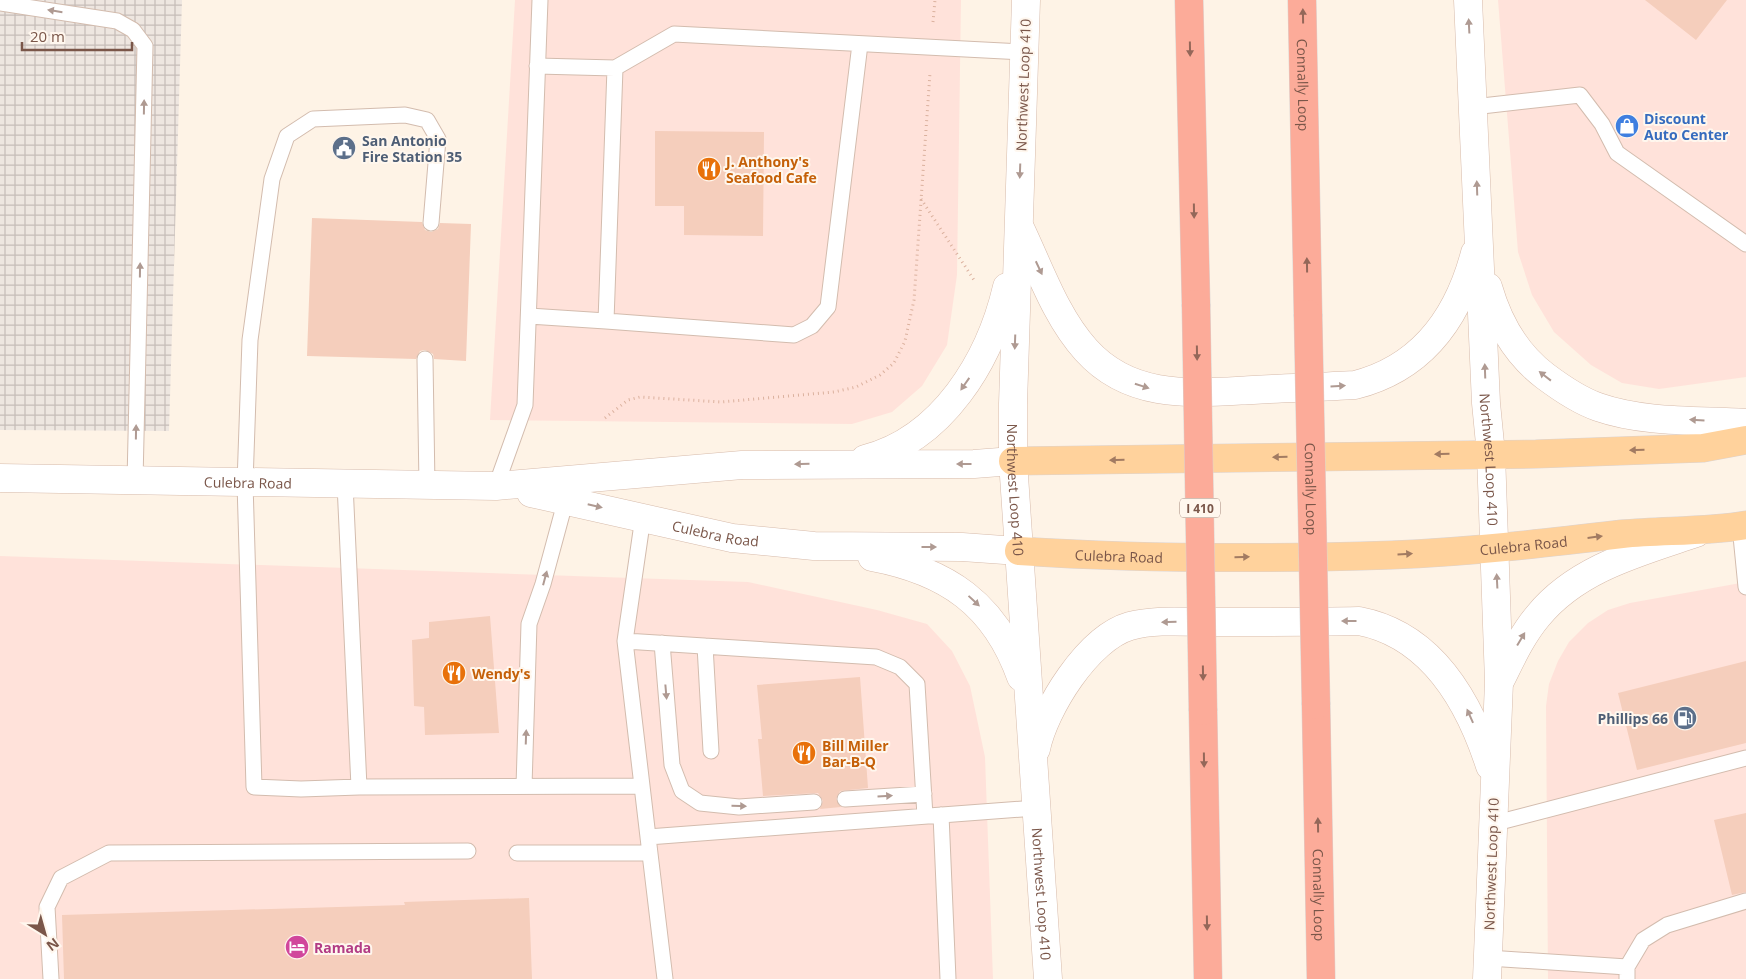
<svg xmlns="http://www.w3.org/2000/svg" width="1746" height="979" viewBox="0 0 1746 979" font-family="'Open Sans',sans-serif">
<defs>
<pattern id="industrial-grid" width="8" height="8" patternUnits="userSpaceOnUse" patternTransform="scale(1.25)"><rect width="8" height="8" fill="#eee6e0"/><path d="M0 4h8M4 0v8" fill="none" stroke="#c6bdb8"/></pattern>
</defs>
<rect width="100%" height="100%" fill="#fef3e6"/>
<path fill="#ffe2da" d="M 515,0 L 961,0 L 957,275 L 947,345 L 922,386 L 892,412 L 852,424 L 490,420 Z
M 1498,0 L 1746,0 L 1746,377 L 1659,389 L 1622,383 L 1591,365 L 1554,332 L 1532,295 L 1518,252 Z
M 0,556 L 748,582 L 877,610 L 927,624 L 952,651 L 970,686 L 985,757 L 993,979 L 0,979 Z
M 1746,582 L 1746,979 L 1548,979 L 1546,706 L 1549,684 L 1558,661 L 1569,642 L 1588,623 L 1608,610 L 1630,603 Z"/>
<path fill="url(#industrial-grid)" d="M 0,0 L 182,0 L 169,431 L 0,430 Z"/>
<path fill="#f5cebc" d="M 1645,0 L 1727,0 L 1696,40 Z
M 655,131 L 764,132 L 763,236 L 684,235 L 684,206 L 655,206 Z
M 312,218 L 422,222 L 425,230 L 431,232 L 438,229 L 440,223 L 471,224 L 466,361 L 434,359 L 433,354 L 425,350 L 420,351 L 416,359 L 307,356 Z
M 490,616 L 499,733 L 425,735 L 424,707 L 414,706 L 412,640 L 429,638 L 429,622 Z
M 1746,661 L 1746,743 L 1637,770 L 1618,693 Z
M 860,677 L 868,788 L 840,791 L 836,799 L 841,807 L 820,809 L 823,801 L 818,793 L 763,796 L 758,739 L 762,739 L 757,685 Z
M 1746,813 L 1746,892 L 1732,895 L 1714,820 Z
M 529,898 L 532,979 L 64,979 L 62,915 L 405,905 L 404,902 Z"/>
<g fill="none" stroke-linecap="round" stroke-linejoin="round">
<g stroke="#d3bcae" stroke-width="17">
<path id="lane" d="M 0,3 L 117,21 L 133,30 L 145,46 L 135,481
M 537,66 L 615,68 L 674,34 L 1024,52
M 1473,107 L 1580,95 L 1602,124 L 1617,153 L 1746,244
M 529,316 L 606,321 L 615,68
M 606,321 L 794,335 L 812,326 L 828,307 L 860,44
M 425,359 L 427,486
M 345,484 L 359,787 L 642,786
M 496,486 L 525,405 L 540,0
M 643,517 L 625,641 L 648,837 L 1036,808
M 1740,526 L 1746,587
M 625,641 L 876,657 L 900,667 L 917,684 L 925,816
M 662,643 L 672,765 L 682,791 L 700,803 L 739,807 L 814,802
M 705,646 L 711,751
M 524,786 L 529,624 L 543,584 L 566,499
M 359,787 L 301,789 L 254,787 L 245,483 L 250,340 L 272,179 L 287,136 L 313,119 L 405,115 L 427,120 L 438,139 L 431,223
M 845,799 L 924,794
M 941,815 L 948,979
M 1492,824 L 1746,758
M 648,837 L 665,979
M 517,853 L 650,853
M 1488,958 L 1627,967 L 1627,979
M 1627,967 L 1643,940 L 1667,925 L 1746,901
M 51,979 L 47,907 L 61,878 L 109,853 L 468,851"/>
</g>
<g stroke="#d7bbab" stroke-width="29">
<g id="secondary">
<path id="s1" d="M 1026,0 L 1013,404 L 1013,461 L 1048,979"/>
<path id="s2" d="M 1468,0 L 1486,403 L 1491,454 L 1499,682 L 1487,979"/>
<path d="M 1021,230 C 1040,270 1056,317 1086,350 C 1131,400 1192,393 1253,390 C 1287,388 1321,387 1355,385 C 1422,368 1458,318 1475,253"/>
<path d="M 1488,287 C 1498,322 1516,354 1545,376 C 1561,388 1578,400 1598,407 C 1644,423 1697,420 1746,423"/>
<path d="M 865,459 C 943,439 990,360 1007,287"/>
<path id="s3" d="M 0,478 L 496,486 L 742,465 L 974,464 L 1013,461"/>
<path id="s4" d="M 531,493 L 732,538 L 814,546 L 962,547 L 1019,551"/>
<path d="M 872,557 C 947,571 995,604 1021,677"/>
<path d="M 1501,679 C 1512,657 1522,635 1538,616 C 1577,568 1640,552 1696,533"/>
<path d="M 1036,749 C 1044,709 1088,638 1130,626 C 1156,619 1186,622 1214,622 C 1262,622 1311,622 1359,621 C 1432,635 1469,701 1490,766"/>
</g>
</g>
<g stroke="#dcd3d0" stroke-width="29">
<g id="primary">
<path d="M 1013,461 L 1536,454 L 1703,448 L 1746,440"/>
<path id="s5" d="M 1019,551 C 1143,559 1268,559 1392,555 C 1469,552 1546,543 1622,534 C 1663,530 1705,532 1746,525"/>
</g>
</g>
<g stroke="#dcd3d0" stroke-width="29">
<g id="highway">
<path d="M 1189,0 L 1196,304"/>
<path id="s6" d="M 1302,0 L 1308,314"/>
<path id="s7" d="M 1316,705 L 1321,979"/>
<path d="M 1203,711 L 1208,979"/>
</g>
</g>
<path stroke="#dbb19e" stroke-width="3" stroke-dasharray="1 4" stroke-linecap="butt" d="M 933,22 L 935,0
M 921,199 L 974,280
M 605,418 L 628,400 L 640,397 L 721,402 L 834,392 L 856,387 L 880,375 L 894,363 L 905,341 L 914,300 L 930,73"/>
<use href="#lane" stroke="#fff" stroke-width="15"/>
<use href="#secondary" stroke="#fff" stroke-width="28"/>
<use href="#primary" stroke="#ffd29c" stroke-width="28"/>
<use href="#highway" stroke="#fcab99" stroke-width="28"/>
<g stroke="#dcd3d0" stroke-width="29" stroke-linecap="butt">
<g id="highway-bridge">
<path d="M 1196,304 L 1203,711"/>
<path id="s8" d="M 1308,314 L 1316,705"/>
</g>
</g>
<use href="#highway-bridge" stroke="#fcab99" stroke-width="28"/>
</g>
<defs><path id="oneway-solid" d="M-6-.8H1V-3.2L6.5 0L1 3.2V.8H-6Z" transform="scale(1.25)"/></defs>
<g fill="#af9a92">
<use href="#oneway-solid" transform="translate(55 11) rotate(-171)"/>
<use href="#oneway-solid" transform="translate(1469 26) rotate(-93)"/>
<use href="#oneway-solid" transform="translate(144 107) rotate(-89)"/>
<use href="#oneway-solid" transform="translate(1020 171) rotate(92)"/>
<use href="#oneway-solid" transform="translate(1477 188) rotate(-92)"/>
<use href="#oneway-solid" transform="translate(1039 268) rotate(65)"/>
<use href="#oneway-solid" transform="translate(140 270) rotate(-89)"/>
<use href="#oneway-solid" transform="translate(1015 342) rotate(92)"/>
<use href="#oneway-solid" transform="translate(1485 371) rotate(-92)"/>
<use href="#oneway-solid" transform="translate(1545 376) rotate(-142)"/>
<use href="#oneway-solid" transform="translate(965 384) rotate(125)"/>
<use href="#oneway-solid" transform="translate(1142 386) rotate(18)"/>
<use href="#oneway-solid" transform="translate(1338 386) rotate(-3)"/>
<use href="#oneway-solid" transform="translate(1697 420) rotate(-177)"/>
<use href="#oneway-solid" transform="translate(136 432) rotate(-89)"/>
<use href="#oneway-solid" transform="translate(802 464) rotate(179)"/>
<use href="#oneway-solid" transform="translate(964 464) rotate(-180)"/>
<use href="#oneway-solid" transform="translate(595 506) rotate(13)"/>
<use href="#oneway-solid" transform="translate(929 547)"/>
<use href="#oneway-solid" transform="translate(545 578) rotate(-75)"/>
<use href="#oneway-solid" transform="translate(1497 581) rotate(-93)"/>
<use href="#oneway-solid" transform="translate(974 601) rotate(43)"/>
<use href="#oneway-solid" transform="translate(1349 621) rotate(180)"/>
<use href="#oneway-solid" transform="translate(1169 622) rotate(179)"/>
<use href="#oneway-solid" transform="translate(1521 639) rotate(-59)"/>
<use href="#oneway-solid" transform="translate(666 692) rotate(85)"/>
<use href="#oneway-solid" transform="translate(1470 716) rotate(-114)"/>
<use href="#oneway-solid" transform="translate(526 737) rotate(-88)"/>
<use href="#oneway-solid" transform="translate(885 796) rotate(-4)"/>
<use href="#oneway-solid" transform="translate(739 806) rotate(1)"/>
</g>
<g fill="#946759">
<use href="#oneway-solid" transform="translate(1303 16) rotate(-91)"/>
<use href="#oneway-solid" transform="translate(1190 49) rotate(89)"/>
<use href="#oneway-solid" transform="translate(1194 211) rotate(89)"/>
<use href="#oneway-solid" transform="translate(1307 265) rotate(-91)"/>
<use href="#oneway-solid" transform="translate(1197 353) rotate(89)"/>
<use href="#oneway-solid" transform="translate(1203 673) rotate(89)"/>
<use href="#oneway-solid" transform="translate(1204 760) rotate(89)"/>
<use href="#oneway-solid" transform="translate(1318 825) rotate(-91)"/>
<use href="#oneway-solid" transform="translate(1207 923) rotate(89)"/>
</g>
<g fill="#a27b62">
<use href="#oneway-solid" transform="translate(1637 450) rotate(178)"/>
<use href="#oneway-solid" transform="translate(1442 454) rotate(179)"/>
<use href="#oneway-solid" transform="translate(1280 457) rotate(179)"/>
<use href="#oneway-solid" transform="translate(1117 460) rotate(179)"/>
<use href="#oneway-solid" transform="translate(1595 537) rotate(-7)"/>
<use href="#oneway-solid" transform="translate(1405 554) rotate(-4)"/>
<use href="#oneway-solid" transform="translate(1242 557) rotate(-1)"/>
</g>
<defs>
<g id="shop-disc" transform="scale(1.25)"><circle r="9.5" fill="#3f7fe0" stroke="#fff7ee"/><path d="M-5-2.5h2.3a2.7 3.5 0 0 1 5.4 0H5L5.5 6h-11ZM-1.5-2.5h3a1.5 2.3 0 0 0-3 0Z" fill="#fff"/></g>
<g id="civic-disc" transform="scale(1.25)"><circle r="9.5" fill="#5c6f8a" stroke="#fff7ee"/><path d="M-.6-6.5H3V-4.5H.6V-3L4-1V1h2V6H-6V1h2V-1L-.6-3ZM-1.2 2.5V6h2.4V2.5Z" fill="#fff"/></g>
<g id="restaurant-disc" transform="scale(1.25)"><circle r="9.5" fill="#e8710a" stroke="#fff7ee"/><path d="M-5-6h1v4h1v-4h1v4h1v-4h1v5L-1.5 .5V6h-2V.5L-5-1ZM5-6V6H3V1.5H1.5Q1.5-4 5-6Z" fill="#fff"/></g>
<g id="fuel-disc" transform="scale(1.25)"><circle r="9.5" fill="#5c6f8a" stroke="#fff7ee"/><path d="M-5.5-6h7V0h2V4h1.3V-2.5L3-4.5l.8-.8L6-3V5H2.5V1h-1V6h-7ZM-4.2-4.7v3.2H.2V-4.7Z" fill="#fff"/></g>
<g id="hotel-disc" transform="scale(1.25)"><circle r="9.5" fill="#d1479c" stroke="#fff7ee"/><path d="M-6-4.5h1.5V1H6V5H4.5V3h-9V5H-6ZM-4 0a1.8 1.8 0 1 1 3.6 0ZM.5 0V-2.5h3Q6-2.5 6 0Z" fill="#fff"/></g>
</defs>
<g fill-rule="evenodd">
<use href="#shop-disc" x="1627" y="126"/>
<use href="#civic-disc" x="344" y="148"/>
<use href="#restaurant-disc" x="709" y="169"/>
<use href="#restaurant-disc" x="454" y="673"/>
<use href="#fuel-disc" x="1685" y="718"/>
<use href="#restaurant-disc" x="804" y="753"/>
<use href="#hotel-disc" x="297" y="947"/>
</g>
<g text-anchor="middle" dominant-baseline="central" stroke-width="4" stroke-linejoin="round" paint-order="stroke">
<rect fill="#fff7ee" stroke="#a2867a" stroke-width="1" x="1180" y="498.5" width="40" height="19" rx="4"/>
<g font-size="12" font-weight="bold" fill="#7a5649">
<text x="1200" y="508">I 410</text>
</g>
<g font-size="14" fill="#7a5649" stroke="#fff7ee">
<text transform="translate(1023 85) rotate(-88)">Northwest Loop 410</text>
<text stroke="none"><textPath href="#s6" startOffset="85">Connally Loop</textPath></text>
<text stroke="none"><textPath href="#s2" startOffset="460">Northwest Loop 410</textPath></text>
<text stroke="none"><textPath href="#s3" startOffset="248">Culebra Road</textPath></text>
<text stroke="none"><textPath href="#s8" startOffset="175">Connally Loop</textPath></text>
<text stroke="none"><textPath href="#s1" startOffset="490">Northwest Loop 410</textPath></text>
<text stroke="none"><textPath href="#s4" startOffset="189">Culebra Road</textPath></text>
<text stroke="none"><textPath href="#s5" startOffset="505">Culebra Road</textPath></text>
<text stroke="none"><textPath href="#s5" startOffset="100">Culebra Road</textPath></text>
<text transform="translate(1491 864) rotate(-88)">Northwest Loop 410</text>
<text stroke="none"><textPath href="#s1" startOffset="895">Northwest Loop 410</textPath></text>
<text stroke="none"><textPath href="#s7" startOffset="190">Connally Loop</textPath></text>
</g>
<g font-size="14" font-weight="bold" fill="#366cbe" stroke="#fff7ee" text-anchor="start">
<text x="1644" y="118">Discount<tspan x="1644" dy="16">Auto Center</tspan></text>
</g>
<g font-size="14" font-weight="bold" fill="#4e5e75" stroke="#fff7ee" text-anchor="start">
<text x="362" y="140">San Antonio<tspan x="362" dy="16">Fire Station 35</tspan></text>
<text x="1668" y="718" text-anchor="end">Phillips 66</text>
</g>
<g font-size="14" font-weight="bold" fill="#c56008" stroke="#fff7ee" text-anchor="start">
<text x="726" y="161">J. Anthony's<tspan x="726" dy="16">Seafood Cafe</tspan></text>
<text x="472" y="673">Wendy's</text>
<text x="822" y="745">Bill Miller<tspan x="822" dy="16">Bar-B-Q</tspan></text>
</g>
<g font-size="14" font-weight="bold" fill="#b23c85" stroke="#fff7ee" text-anchor="start">
<text x="314" y="947">Ramada</text>
</g>
</g>
<g transform="translate(45 934) rotate(143)" stroke="#fff7ee" stroke-width="4" paint-order="stroke">
<path d="M0-4L9 19L0 12L-9 19Z" fill="#7a5649"/>
<text y="-8" font-size="14" font-weight="bold" text-anchor="middle" fill="#7a5649">N</text>
</g>
<path d="M22 42v8h110v-8" fill="none" stroke="#7a5649" stroke-width="2.5"/>
<text x="30" y="42" font-size="15" fill="#7a5649" stroke="#fff7ee" stroke-width="4" paint-order="stroke">20 m</text>
</svg>
